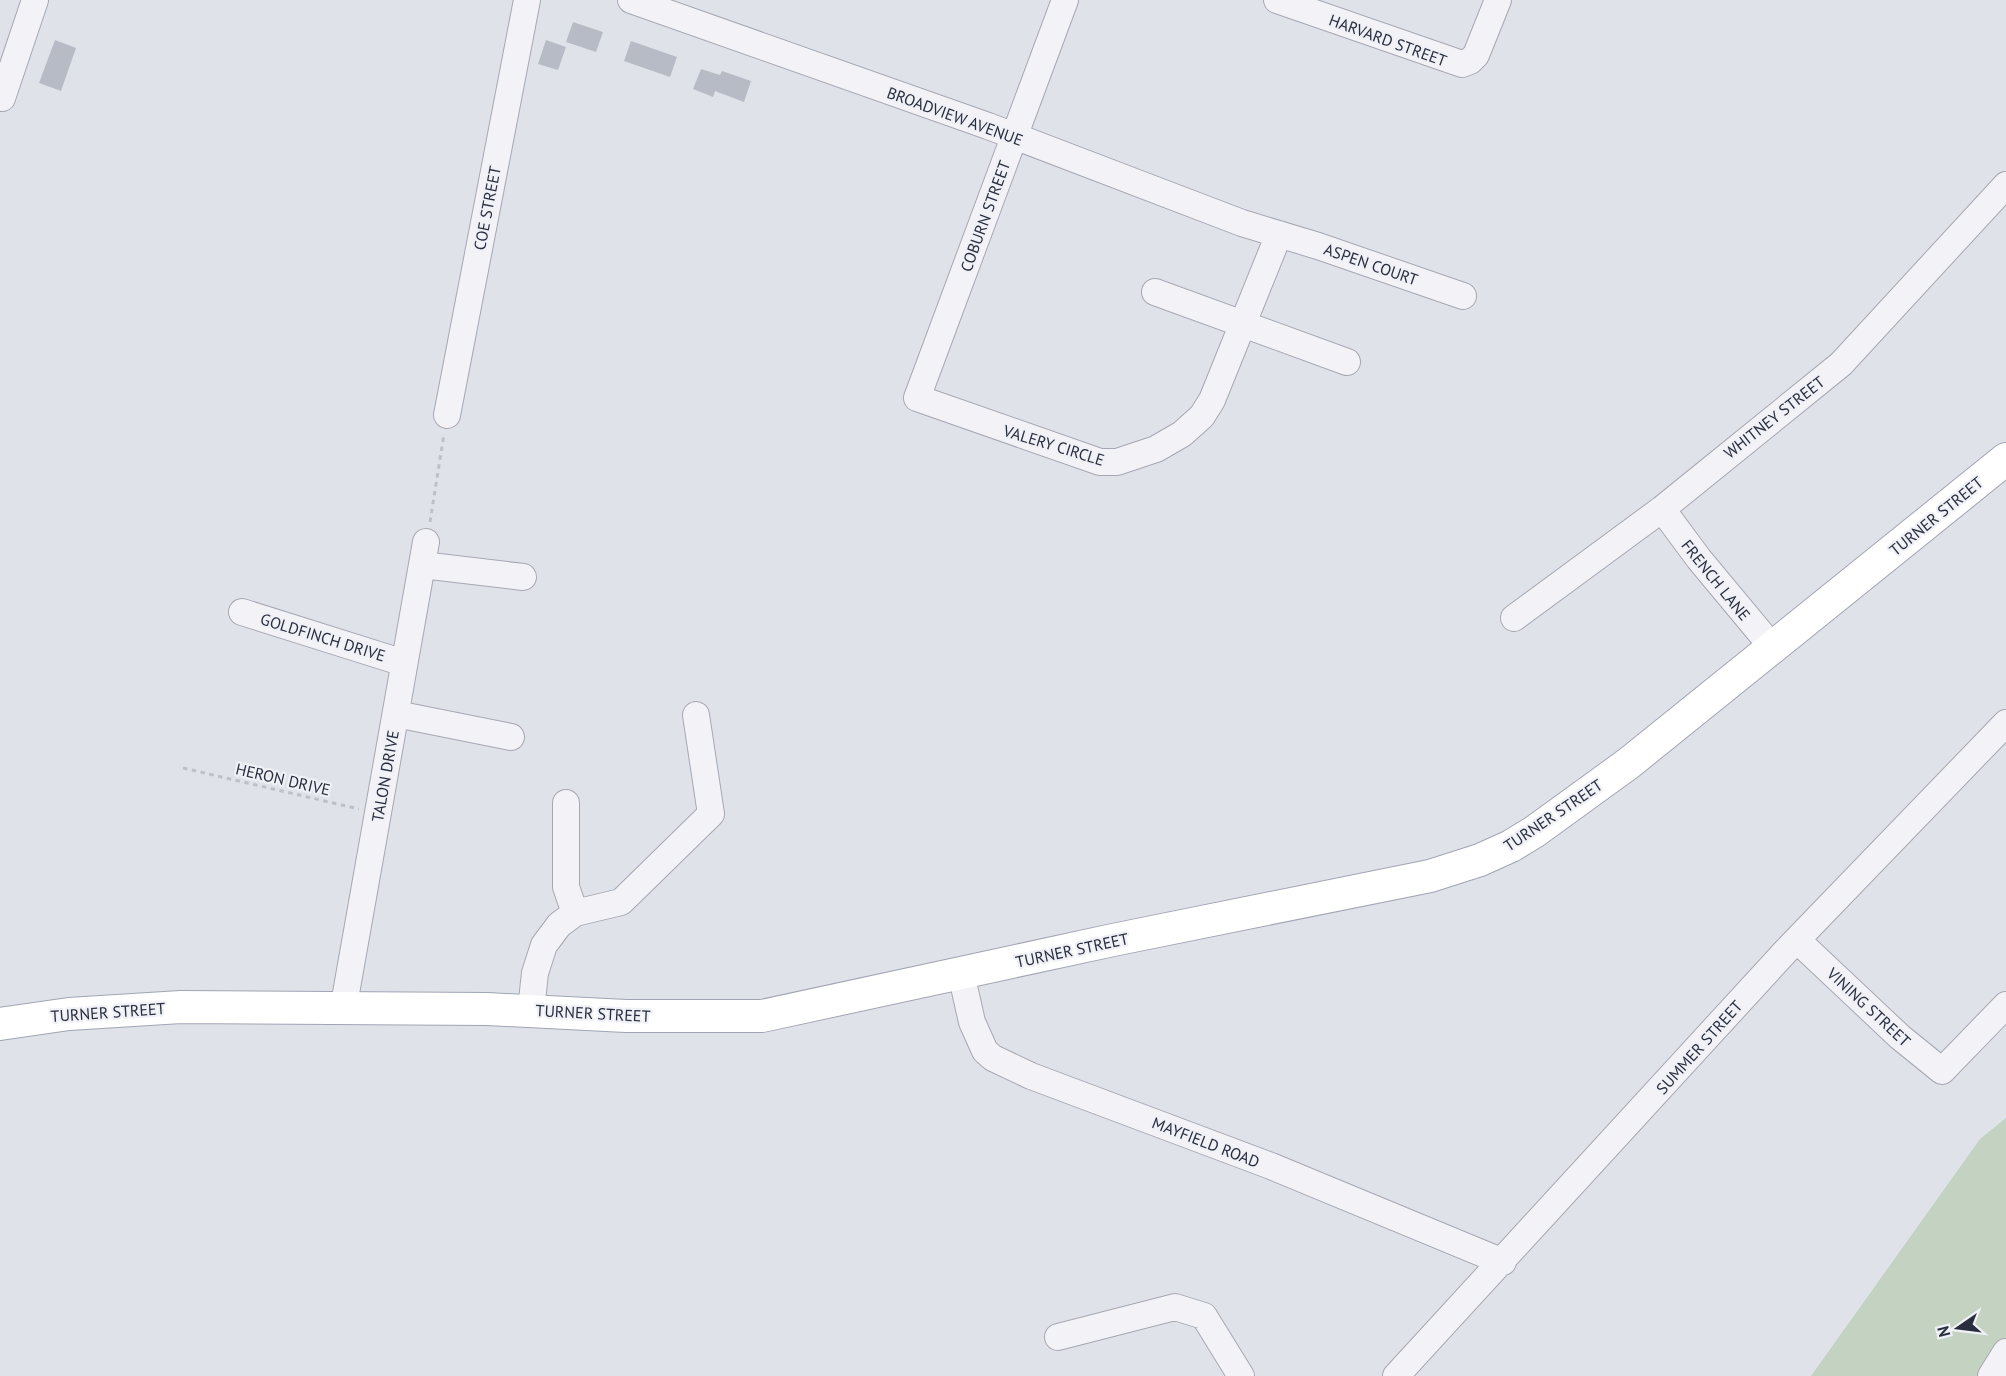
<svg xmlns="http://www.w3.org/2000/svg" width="2006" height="1376" viewBox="0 0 2006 1376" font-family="'PT Sans',sans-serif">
<rect width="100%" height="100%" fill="#e0e2e9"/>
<path fill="#c3d2c1" d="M 2006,1118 L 2006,1376 L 1811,1376 L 1980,1139 Z"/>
<path fill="#b7bbc5" d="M 573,22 L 603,32 L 596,52 L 566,42 Z
M 55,40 L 76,48 L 61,91 L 39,83 Z
M 546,40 L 566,47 L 558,70 L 538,64 Z
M 631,41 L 677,57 L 670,77 L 624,61 Z
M 701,69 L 720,75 L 722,71 L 751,81 L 744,102 L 715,91 L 713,97 L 693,89 Z"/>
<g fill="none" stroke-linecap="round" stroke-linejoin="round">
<g stroke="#a5a8b3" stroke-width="28">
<path id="minor" d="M 631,0 L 988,126 L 1242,223 L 1318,246 L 1463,296
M 1065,0 L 917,398 L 1100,462 L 1117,462 L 1156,449 L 1182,434 L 1202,416 L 1212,400 L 1279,234
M 1277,0 L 1462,64 L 1470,61 L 1476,55 L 1498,0
M 2,98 L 35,0
M 1155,292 L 1347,362
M 447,415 L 527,0
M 1662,509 L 1699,559 L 1773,648
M 422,565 L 523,577
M 242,612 L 404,663
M 1514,618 L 1662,509 L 1841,364 L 2006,185
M 396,714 L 511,737
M 566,803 L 566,887 L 575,913
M 1797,940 L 1900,1037 L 1942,1071 L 2006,1005
M 961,973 L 972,1022 L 985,1051 L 993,1058 L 1031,1076 L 1271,1166 L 1503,1262
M 343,1010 L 426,542
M 531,1010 L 535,973 L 544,945 L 559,925 L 575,913 L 621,902 L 711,814 L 696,715
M 1058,1337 L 1175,1307 L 1204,1316 L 1241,1376
M 1396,1376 L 1785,952 L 2006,723
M 1991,1376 L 2006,1352"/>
</g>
<g stroke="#a0a5b4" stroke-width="34">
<path id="major" d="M 0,1024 L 69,1014 L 181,1007 L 487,1009 L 626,1016 L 762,1016 L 1113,940 L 1430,876 L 1480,860 L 1511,846 L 1534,832 L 1629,763 L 2006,459"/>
</g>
<path stroke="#bec0c7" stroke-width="3" stroke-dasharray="4.5 4.5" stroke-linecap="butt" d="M 430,522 L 444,434
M 183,768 L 359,809"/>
<use href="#minor" stroke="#f3f3f7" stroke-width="26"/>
<use href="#major" stroke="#fff" stroke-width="32"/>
</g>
<g text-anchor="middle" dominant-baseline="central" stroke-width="4.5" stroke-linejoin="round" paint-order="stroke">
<g font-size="16" fill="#292e3f" stroke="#eff1f6">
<text transform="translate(1388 40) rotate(20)">HARVARD STREET</text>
<text transform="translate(955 116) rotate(20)">BROADVIEW AVENUE</text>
<text transform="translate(487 208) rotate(-79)">COE STREET</text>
<text transform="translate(985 216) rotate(-70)">COBURN STREET</text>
<text transform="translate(1371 264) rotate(19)">ASPEN COURT</text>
<text transform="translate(1774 417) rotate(-38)">WHITNEY STREET</text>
<text transform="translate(1054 445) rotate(17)">VALERY CIRCLE</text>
<text transform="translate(1936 516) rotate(-39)">TURNER STREET</text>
<text transform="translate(1716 580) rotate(51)">FRENCH LANE</text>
<text transform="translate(323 637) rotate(17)">GOLDFINCH DRIVE</text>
<text transform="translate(385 776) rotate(-80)">TALON DRIVE</text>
<text transform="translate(283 779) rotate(13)">HERON DRIVE</text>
<text transform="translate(1553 815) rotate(-34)">TURNER STREET</text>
<text transform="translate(1072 950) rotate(-12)">TURNER STREET</text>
<text transform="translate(1869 1007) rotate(43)">VINING STREET</text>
<text transform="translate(108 1012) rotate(-4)">TURNER STREET</text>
<text transform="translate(593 1013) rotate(3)">TURNER STREET</text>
<text transform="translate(1699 1047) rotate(-48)">SUMMER STREET</text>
<text transform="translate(1206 1142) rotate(21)">MAYFIELD ROAD</text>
</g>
</g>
<g transform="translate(1958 1328) rotate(256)" stroke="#eff1f6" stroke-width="4.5" paint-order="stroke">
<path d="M0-4.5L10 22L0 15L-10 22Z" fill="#292e3f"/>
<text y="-9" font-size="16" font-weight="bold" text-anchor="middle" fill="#292e3f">N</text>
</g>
</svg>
